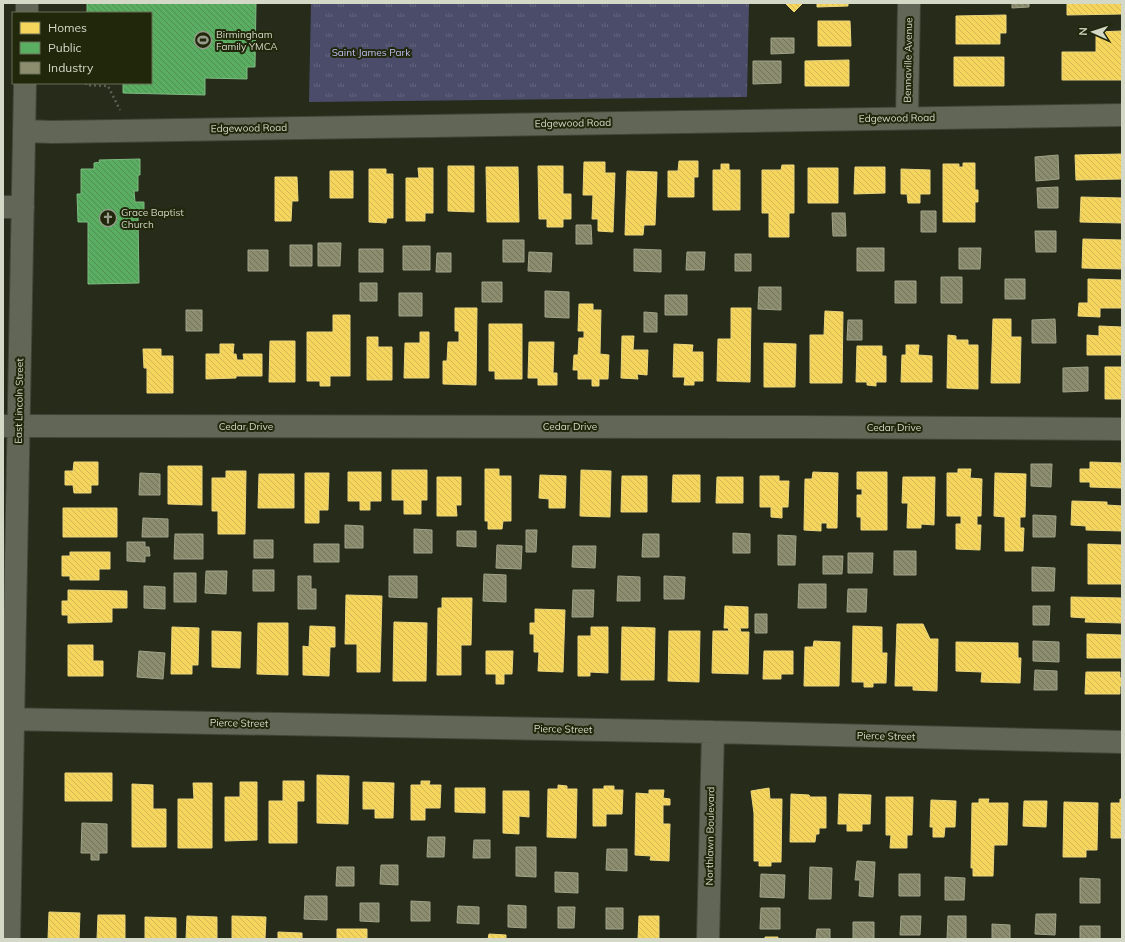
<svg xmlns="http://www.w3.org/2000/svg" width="1125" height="942" viewBox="0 0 1125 942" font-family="Mulish,sans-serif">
<defs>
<pattern id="park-tufts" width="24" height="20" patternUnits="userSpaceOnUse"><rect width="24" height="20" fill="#4b4c6a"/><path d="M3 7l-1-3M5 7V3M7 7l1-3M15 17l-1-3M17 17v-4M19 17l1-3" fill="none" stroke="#64657e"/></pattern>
<pattern id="homes-back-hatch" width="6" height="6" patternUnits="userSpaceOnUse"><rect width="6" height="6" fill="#f6d55c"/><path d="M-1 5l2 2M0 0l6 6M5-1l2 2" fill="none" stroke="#d1b756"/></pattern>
<pattern id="public-back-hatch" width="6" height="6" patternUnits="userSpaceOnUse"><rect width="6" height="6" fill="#5aae61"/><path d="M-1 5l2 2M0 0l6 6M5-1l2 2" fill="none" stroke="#528d56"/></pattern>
<pattern id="industry-back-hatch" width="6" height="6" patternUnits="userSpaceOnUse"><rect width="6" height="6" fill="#8c8c6e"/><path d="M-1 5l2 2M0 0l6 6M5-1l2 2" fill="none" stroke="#71725c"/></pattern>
</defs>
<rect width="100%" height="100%" fill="#262b1a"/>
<path fill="url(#park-tufts)" d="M 311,3 L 749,3 L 747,97 L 309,102 Z"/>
<path fill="url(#homes-back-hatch)" stroke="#ecd67c" d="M 785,3 L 803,3 L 794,12 Z
M 817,3 L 848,3 L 848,6 L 817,7 Z
M 1067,3 L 1122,3 L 1122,14 L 1067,15 Z
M 1006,15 L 1006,33 L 1000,33 L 1000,44 L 956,44 L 956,16 Z
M 818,21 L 850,21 L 851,46 L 818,46 Z
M 1122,31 L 1122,80 L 1062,80 L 1062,52 L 1096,52 L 1096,32 Z
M 954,57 L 1004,57 L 1004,86 L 954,86 Z
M 849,60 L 849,86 L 805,86 L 805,61 Z
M 1122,154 L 1122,179 L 1076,180 L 1075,155 Z
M 679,161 L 698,161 L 698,177 L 694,177 L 694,197 L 668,197 L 668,171 L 678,171 Z
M 584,162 L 605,162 L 605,173 L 615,173 L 613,232 L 598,231 L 598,219 L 592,219 L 593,195 L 583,195 Z
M 963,163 L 975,163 L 975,190 L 978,190 L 978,202 L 975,202 L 975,222 L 943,222 L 943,164 L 959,164 L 959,167 L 963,167 Z
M 721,164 L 729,164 L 729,170 L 740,170 L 740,210 L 713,210 L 713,170 L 721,170 Z
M 782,165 L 794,165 L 794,213 L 789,213 L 789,237 L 769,237 L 769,213 L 762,213 L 762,170 L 781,170 Z
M 448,166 L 474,166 L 474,212 L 448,211 Z
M 538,166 L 563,166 L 563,194 L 571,194 L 571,219 L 563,219 L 563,227 L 547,227 L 547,219 L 539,219 Z
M 486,167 L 518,167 L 519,222 L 487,222 Z
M 855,167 L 885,167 L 885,193 L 854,194 Z
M 418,168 L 433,168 L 433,213 L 425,213 L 425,221 L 406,221 L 406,178 L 419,178 Z
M 808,168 L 838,168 L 838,203 L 808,203 Z
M 369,169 L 386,169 L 386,174 L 393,174 L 393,218 L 387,218 L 386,223 L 369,222 Z
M 901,169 L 930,170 L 930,194 L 920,194 L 920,203 L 908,203 L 907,194 L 901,194 Z
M 330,171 L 353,171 L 353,198 L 330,198 Z
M 627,171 L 657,172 L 655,225 L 644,225 L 643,235 L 625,235 Z
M 275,177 L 297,177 L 298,201 L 292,201 L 291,221 L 275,221 Z
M 1081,197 L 1122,198 L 1122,223 L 1080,222 Z
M 1083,239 L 1122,240 L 1122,269 L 1082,268 Z
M 1088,279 L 1122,280 L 1122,308 L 1100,308 L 1100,317 L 1078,316 L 1079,303 L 1088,303 Z
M 579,304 L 593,304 L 593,310 L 601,310 L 600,354 L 609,355 L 608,379 L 599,379 L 599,386 L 592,386 L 592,379 L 578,379 L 578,370 L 573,370 L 574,355 L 578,355 L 579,338 L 584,338 L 584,331 L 578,331 Z
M 455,308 L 477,308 L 476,385 L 443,384 L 443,361 L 447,361 L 448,342 L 459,342 L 459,331 L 455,331 Z
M 731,308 L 751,308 L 750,382 L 717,381 L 718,339 L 731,339 Z
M 825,311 L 843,312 L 842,383 L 810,383 L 810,335 L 824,335 Z
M 333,315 L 350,315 L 350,376 L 330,376 L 330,386 L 320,386 L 320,381 L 307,381 L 307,332 L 333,332 Z
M 993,319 L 1011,319 L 1011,337 L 1021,337 L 1020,383 L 991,383 Z
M 489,324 L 522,324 L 522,379 L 495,379 L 495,371 L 489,371 Z
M 1099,326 L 1122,327 L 1122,355 L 1087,355 L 1087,335 L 1099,336 Z
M 420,332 L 429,332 L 429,378 L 404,378 L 405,343 L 420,343 Z
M 948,335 L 956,336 L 956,340 L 968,340 L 968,345 L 978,345 L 978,389 L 947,388 Z
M 622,336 L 634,336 L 633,350 L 648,350 L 647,375 L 637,374 L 638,379 L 621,378 Z
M 367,337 L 378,337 L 378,347 L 392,347 L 392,380 L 367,380 Z
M 270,341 L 295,341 L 295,382 L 269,382 Z
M 529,342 L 554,342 L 553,373 L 557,373 L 557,385 L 538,385 L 538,378 L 528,378 Z
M 764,343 L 796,344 L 795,387 L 764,387 Z
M 220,344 L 234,344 L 233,354 L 236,354 L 237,360 L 244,360 L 243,354 L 262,354 L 262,376 L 236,376 L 236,378 L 206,379 L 206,354 L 220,354 Z
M 674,344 L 693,345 L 692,352 L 703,352 L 703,381 L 694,381 L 694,385 L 684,385 L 685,377 L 673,377 Z
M 906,345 L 919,345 L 918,355 L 932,356 L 932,382 L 901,382 L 902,355 L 906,355 Z
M 857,346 L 882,346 L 882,356 L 886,356 L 886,382 L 876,382 L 876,386 L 867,385 L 867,382 L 856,382 Z
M 143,349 L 161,349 L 161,356 L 173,356 L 173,393 L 147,393 L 147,368 L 144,368 Z
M 1105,367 L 1122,367 L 1122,399 L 1105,399 Z
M 74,462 L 98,462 L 98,485 L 91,485 L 91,493 L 74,493 L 73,485 L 65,485 L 65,471 L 73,471 Z
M 1090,462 L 1122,463 L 1122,488 L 1090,487 L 1090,482 L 1080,482 L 1080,469 L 1090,469 Z
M 168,466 L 202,466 L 202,505 L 168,504 Z
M 485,469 L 499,469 L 499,476 L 511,476 L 511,521 L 503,521 L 502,529 L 488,529 L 488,521 L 485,521 Z
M 958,469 L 971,469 L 970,478 L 982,479 L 981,516 L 977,516 L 977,525 L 981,525 L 980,550 L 956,549 L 956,524 L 961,524 L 961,516 L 947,516 L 947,473 L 958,473 Z
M 392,470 L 427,470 L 427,500 L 421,500 L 421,514 L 404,514 L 404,500 L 392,500 Z
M 581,470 L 611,471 L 610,517 L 580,516 Z
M 226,471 L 246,471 L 245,534 L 218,534 L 218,511 L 212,511 L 212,478 L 226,478 Z
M 348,472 L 381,472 L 381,501 L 370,501 L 370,510 L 360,510 L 360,501 L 348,501 Z
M 813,472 L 838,473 L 837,528 L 827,528 L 827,523 L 821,523 L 821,531 L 804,530 L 805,479 L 812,479 Z
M 857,472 L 887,472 L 887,530 L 861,530 L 861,517 L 857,517 L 857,495 L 862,495 L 862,489 L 857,489 Z
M 305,473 L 329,473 L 328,510 L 319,510 L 319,523 L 305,523 Z
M 995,473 L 1026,474 L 1025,517 L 1020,517 L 1020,528 L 1024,528 L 1023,551 L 1005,551 L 1005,517 L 994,516 Z
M 259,474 L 294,474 L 294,508 L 258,508 Z
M 540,475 L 566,476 L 565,508 L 549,508 L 549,499 L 539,498 Z
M 673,475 L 700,475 L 700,502 L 672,502 Z
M 622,476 L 647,476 L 647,512 L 621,512 Z
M 760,476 L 779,476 L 779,481 L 789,481 L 788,507 L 782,507 L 782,518 L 771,517 L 771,507 L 760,507 Z
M 437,477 L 461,477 L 461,505 L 456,505 L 457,516 L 437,516 Z
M 717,477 L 743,477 L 743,503 L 716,503 Z
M 903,477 L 935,477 L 934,525 L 921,524 L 921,528 L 907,528 L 908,503 L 902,503 Z
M 1072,501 L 1107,502 L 1107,505 L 1122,506 L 1122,531 L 1086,530 L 1086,526 L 1071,525 Z
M 63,508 L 117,508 L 117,537 L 63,537 Z
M 1088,544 L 1122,545 L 1122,584 L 1088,584 Z
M 70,552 L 110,552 L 110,569 L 99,569 L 99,580 L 70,580 L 70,576 L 62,576 L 62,556 L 70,556 Z
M 68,590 L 127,591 L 127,608 L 112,608 L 112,622 L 68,623 L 68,615 L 62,615 L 62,601 L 68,601 Z
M 346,595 L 382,596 L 380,672 L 357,672 L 357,644 L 345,644 Z
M 1071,597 L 1122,598 L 1122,623 L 1085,622 L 1086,618 L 1071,617 Z
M 442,598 L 472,598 L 471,645 L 461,645 L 461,675 L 437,675 L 438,608 L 442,608 Z
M 725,606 L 748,607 L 748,628 L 740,628 L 741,632 L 749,632 L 748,674 L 712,673 L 713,631 L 729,631 L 728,628 L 724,628 Z
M 535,609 L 565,610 L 563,672 L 538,671 L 539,652 L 534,652 L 534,634 L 530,634 L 530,623 L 535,623 Z
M 394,622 L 427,623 L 426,681 L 393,681 Z
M 258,623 L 288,623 L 288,675 L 257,674 Z
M 897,624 L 923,624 L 930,639 L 938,639 L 937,691 L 913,690 L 913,686 L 895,686 Z
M 310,626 L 335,627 L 335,647 L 330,647 L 329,676 L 303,675 L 303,646 L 309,647 Z
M 853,626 L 882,627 L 882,653 L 887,653 L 886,683 L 873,683 L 873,687 L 864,687 L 864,682 L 852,682 Z
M 172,627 L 199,628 L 198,665 L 192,665 L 192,674 L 171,674 Z
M 591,627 L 608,627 L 608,673 L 590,672 L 590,676 L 578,676 L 578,636 L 591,636 Z
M 622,627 L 655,628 L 654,680 L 621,680 Z
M 212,631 L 241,632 L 240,668 L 212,667 Z
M 669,631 L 700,631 L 699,682 L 668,681 Z
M 1087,634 L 1121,635 L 1121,658 L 1087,658 Z
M 814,641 L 840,642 L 839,686 L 804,686 L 805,647 L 813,647 Z
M 956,642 L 1018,643 L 1018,658 L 1021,658 L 1020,683 L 981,682 L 982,672 L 956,671 Z
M 68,645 L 93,645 L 93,661 L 103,661 L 103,676 L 68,676 Z
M 486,651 L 513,651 L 512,674 L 504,674 L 504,684 L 496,684 L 496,674 L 486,674 Z
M 764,651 L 793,651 L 793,674 L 781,674 L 781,679 L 763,679 Z
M 1086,672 L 1120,672 L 1120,678 L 1122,678 L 1122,686 L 1120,686 L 1120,694 L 1085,694 Z
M 65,773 L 112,773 L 112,801 L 65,801 Z
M 317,775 L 349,776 L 348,824 L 317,823 Z
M 283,781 L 304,781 L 304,801 L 297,801 L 297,843 L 269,843 L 269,801 L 283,801 Z
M 421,781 L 430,781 L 429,785 L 441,785 L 440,808 L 425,808 L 425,820 L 411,820 L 411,785 L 421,785 Z
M 240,782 L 257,782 L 257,840 L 225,841 L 225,797 L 240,797 Z
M 363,782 L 394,783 L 393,818 L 375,818 L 375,809 L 363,809 Z
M 193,783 L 212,783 L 212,848 L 178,848 L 178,799 L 194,799 Z
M 132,784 L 153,785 L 153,809 L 166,809 L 166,847 L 132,847 Z
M 558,785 L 567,786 L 567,789 L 577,789 L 576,838 L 547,837 L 548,789 L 558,789 Z
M 604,786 L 614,786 L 614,790 L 623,790 L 622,814 L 606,814 L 606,826 L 593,826 L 593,789 L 604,789 Z
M 455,788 L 485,788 L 485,813 L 455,812 Z
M 769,788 L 770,799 L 782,799 L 781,862 L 771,862 L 771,866 L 759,866 L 759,861 L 754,861 L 754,813 L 751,791 Z
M 649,790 L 664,790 L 663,798 L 670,799 L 670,805 L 663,805 L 663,824 L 670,824 L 669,861 L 650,860 L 651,856 L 635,855 L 636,793 L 649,794 Z
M 503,791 L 529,791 L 529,817 L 519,816 L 519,834 L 503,833 Z
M 791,794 L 809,795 L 810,797 L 826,797 L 826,828 L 819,828 L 819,834 L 816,834 L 815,842 L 790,842 Z
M 839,794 L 871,795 L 870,824 L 862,824 L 862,831 L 847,831 L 847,824 L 838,824 Z
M 886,797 L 913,797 L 912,835 L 907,835 L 907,848 L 890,848 L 891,835 L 886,835 Z
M 979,799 L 989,799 L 988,803 L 1008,803 L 1007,845 L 994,845 L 993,876 L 973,876 L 973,868 L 971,868 L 972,803 L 979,803 Z
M 1120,799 L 1122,799 L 1122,838 L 1111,838 L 1111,803 L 1120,803 Z
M 931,800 L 956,801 L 955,827 L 945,827 L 944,837 L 933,837 L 933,827 L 930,827 Z
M 1024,801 L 1047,801 L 1046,827 L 1023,826 Z
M 1064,802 L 1098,803 L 1097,850 L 1086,850 L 1086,857 L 1063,857 Z
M 49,912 L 80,913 L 79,939 L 48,939 Z
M 98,915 L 125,915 L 125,939 L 97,939 Z
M 187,916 L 217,917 L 217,939 L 186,939 Z
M 232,916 L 266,917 L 265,939 L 232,939 Z
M 639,916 L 659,916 L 659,939 L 638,939 Z
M 145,917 L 176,918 L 176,939 L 145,939 Z
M 337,929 L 367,929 L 367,939 L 337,939 Z
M 278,932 L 302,933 L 302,939 L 278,939 Z
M 489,934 L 506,935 L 506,939 L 488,939 Z
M 765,937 L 778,937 L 778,939 L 765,939 Z"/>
<path fill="url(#public-back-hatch)" stroke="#7ebb80" d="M 87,3 L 256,3 L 255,67 L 247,67 L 247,79 L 205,78 L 205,95 L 123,93 L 123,83 L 151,83 L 151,13 L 87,13 Z
M 140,159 L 140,175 L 138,175 L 138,191 L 134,191 L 135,202 L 144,202 L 144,215 L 138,215 L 139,283 L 88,284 L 88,222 L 78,222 L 77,194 L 81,194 L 81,169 L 94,169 L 94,163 L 100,162 L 99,160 Z"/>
<path fill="url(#industry-back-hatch)" stroke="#a1a389" d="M 1012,3 L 1029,3 L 1029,7 L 1012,8 Z
M 771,38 L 794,38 L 794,53 L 771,54 Z
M 753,61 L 781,61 L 781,83 L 753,84 Z
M 1058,155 L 1059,179 L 1036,181 L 1035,157 Z
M 1058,187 L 1058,208 L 1038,208 L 1037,188 Z
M 921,211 L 936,211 L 936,232 L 921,232 Z
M 832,213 L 845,213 L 846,236 L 833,236 Z
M 576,225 L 591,225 L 592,244 L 576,244 Z
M 1035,231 L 1056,231 L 1056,252 L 1036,252 Z
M 503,240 L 524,240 L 524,262 L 503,262 Z
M 318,243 L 341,243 L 340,266 L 318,266 Z
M 290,245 L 312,245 L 312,266 L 290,266 Z
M 403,246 L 430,246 L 430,270 L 403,270 Z
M 857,248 L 884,248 L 884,271 L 857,271 Z
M 959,248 L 981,248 L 980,269 L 959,269 Z
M 359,249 L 383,249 L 383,272 L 359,272 Z
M 634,249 L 661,250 L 661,272 L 634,271 Z
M 248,250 L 268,250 L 268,271 L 248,271 Z
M 529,252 L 552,253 L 551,272 L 528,271 Z
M 687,252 L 705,252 L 704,270 L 686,270 Z
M 437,253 L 451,253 L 451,272 L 436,272 Z
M 735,254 L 751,254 L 751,271 L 735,271 Z
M 941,277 L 962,277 L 962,303 L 941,303 Z
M 1005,279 L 1025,279 L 1025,299 L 1005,299 Z
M 895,281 L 916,281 L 916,303 L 895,303 Z
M 482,282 L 502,282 L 502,302 L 482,302 Z
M 360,283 L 377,283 L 377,301 L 360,301 Z
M 759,287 L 781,287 L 781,310 L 758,309 Z
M 545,291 L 569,292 L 569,318 L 545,317 Z
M 399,293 L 422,293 L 422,316 L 399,316 Z
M 665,295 L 687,295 L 687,315 L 665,315 Z
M 186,310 L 202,310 L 202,331 L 186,331 Z
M 644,312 L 657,313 L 657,332 L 644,332 Z
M 1055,319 L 1056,343 L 1032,343 L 1032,320 Z
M 848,320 L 862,320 L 862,340 L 847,340 Z
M 1088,367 L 1088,391 L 1063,392 L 1063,368 Z
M 1031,464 L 1052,464 L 1051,487 L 1031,486 Z
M 140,473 L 160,474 L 160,495 L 139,495 Z
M 1033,515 L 1056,516 L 1055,537 L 1033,537 Z
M 143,518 L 168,519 L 168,537 L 142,537 Z
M 345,525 L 363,526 L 363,548 L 345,548 Z
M 414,529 L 432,530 L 432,553 L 414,553 Z
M 526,530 L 537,530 L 536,552 L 526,552 Z
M 457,531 L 476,531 L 476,547 L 457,546 Z
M 733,533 L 750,534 L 750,553 L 733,553 Z
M 175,534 L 203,534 L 203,559 L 174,559 Z
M 643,534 L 659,534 L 659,557 L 642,557 Z
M 778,535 L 796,536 L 795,565 L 778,565 Z
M 254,540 L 273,540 L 273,558 L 254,558 Z
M 127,542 L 145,542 L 145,547 L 149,547 L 150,556 L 145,556 L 145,562 L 127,561 Z
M 314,544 L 339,544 L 339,562 L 314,562 Z
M 497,545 L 522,546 L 521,569 L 496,568 Z
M 573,546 L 596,546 L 595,568 L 572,567 Z
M 894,551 L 916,551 L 916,575 L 894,575 Z
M 848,553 L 873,553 L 872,573 L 848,573 Z
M 823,556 L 843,556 L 842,574 L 823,574 Z
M 1032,567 L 1055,568 L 1054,591 L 1032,591 Z
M 253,570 L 274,570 L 274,591 L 253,591 Z
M 206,571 L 227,571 L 226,594 L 205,593 Z
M 174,573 L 196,573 L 196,602 L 174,602 Z
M 484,574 L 506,575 L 506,602 L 483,601 Z
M 298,576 L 311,576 L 311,589 L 316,589 L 316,609 L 298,609 Z
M 389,576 L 417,576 L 417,598 L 389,597 Z
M 618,576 L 640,577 L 640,601 L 617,601 Z
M 664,576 L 685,577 L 684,599 L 664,599 Z
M 799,584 L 826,584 L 826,608 L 798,608 Z
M 144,586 L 165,587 L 165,609 L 144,608 Z
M 848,589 L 867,589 L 866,612 L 847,612 Z
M 573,590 L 594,590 L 593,617 L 572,617 Z
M 1033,606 L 1050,606 L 1049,625 L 1033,625 Z
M 755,614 L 767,614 L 767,633 L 755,633 Z
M 1033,641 L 1059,642 L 1059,662 L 1033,661 Z
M 139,651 L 165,653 L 163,679 L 137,677 Z
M 1035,670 L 1057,671 L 1057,690 L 1034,690 Z
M 82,823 L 107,824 L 107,853 L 99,853 L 99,860 L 91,860 L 91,853 L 81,853 Z
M 428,837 L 445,837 L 444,857 L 427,857 Z
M 474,840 L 490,840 L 490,858 L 473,858 Z
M 516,847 L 536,847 L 536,877 L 516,876 Z
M 607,849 L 627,849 L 627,871 L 606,870 Z
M 857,861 L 875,862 L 873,897 L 859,896 L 860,880 L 855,880 Z
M 381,865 L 398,865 L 398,885 L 380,884 Z
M 337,867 L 354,867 L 354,886 L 336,886 Z
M 810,867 L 832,868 L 831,899 L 809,899 Z
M 555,872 L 578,873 L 578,893 L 555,892 Z
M 761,874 L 785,875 L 784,898 L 760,897 Z
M 899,874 L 920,874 L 920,896 L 899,896 Z
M 945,877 L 965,878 L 964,900 L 945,900 Z
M 1080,878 L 1100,879 L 1100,903 L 1080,903 Z
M 305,896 L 327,896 L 327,920 L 304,919 Z
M 411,901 L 430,902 L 430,921 L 411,921 Z
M 360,903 L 379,903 L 379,922 L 360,921 Z
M 508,905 L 526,906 L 526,928 L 508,927 Z
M 458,906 L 479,907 L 479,924 L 457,923 Z
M 558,907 L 575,907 L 574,928 L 558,928 Z
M 606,908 L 623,908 L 623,929 L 606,929 Z
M 761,908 L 780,908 L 780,929 L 760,929 Z
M 1036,914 L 1056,914 L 1055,935 L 1035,934 Z
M 901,916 L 921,916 L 920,935 L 900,935 Z
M 948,916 L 966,916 L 966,939 L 947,939 Z
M 853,922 L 874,922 L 874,939 L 853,939 Z
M 992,924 L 1010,925 L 1010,939 L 992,939 Z
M 1080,926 L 1100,926 L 1100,939 L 1080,939 Z
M 817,929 L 830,929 L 830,939 L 816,939 Z"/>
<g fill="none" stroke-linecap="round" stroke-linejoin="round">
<g stroke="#414537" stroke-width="24">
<path id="minor" d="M 27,13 L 27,3
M 907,117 L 909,3
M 24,131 L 52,132 L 1122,115
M 3,207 L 23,207
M 3,426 L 800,427 L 1122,429
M 3,719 L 713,732 L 1122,742
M 9,939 L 25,83
M 708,939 L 713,732"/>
</g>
<path stroke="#5d6154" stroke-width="2.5" stroke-dasharray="2 3" stroke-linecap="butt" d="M 86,83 L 86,85 L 108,86 L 120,110"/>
<use href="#minor" stroke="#626656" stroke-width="22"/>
</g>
<defs>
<g id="stadium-ring" transform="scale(0.9)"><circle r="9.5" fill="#20270a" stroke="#969b8a" stroke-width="1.5"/><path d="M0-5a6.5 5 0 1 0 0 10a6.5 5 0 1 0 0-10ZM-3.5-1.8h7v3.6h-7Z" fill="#969b8a"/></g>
<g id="church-ring" transform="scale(0.9)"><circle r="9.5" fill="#20270a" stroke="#969b8a" stroke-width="1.5"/><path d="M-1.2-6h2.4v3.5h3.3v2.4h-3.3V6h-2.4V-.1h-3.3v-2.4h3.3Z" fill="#969b8a"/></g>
</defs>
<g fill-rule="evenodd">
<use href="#stadium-ring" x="203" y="40"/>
<use href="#church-ring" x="108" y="218"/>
</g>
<g text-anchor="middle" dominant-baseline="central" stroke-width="4" stroke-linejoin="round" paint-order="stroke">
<g font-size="10" fill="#d3d8c7" stroke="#20270a" text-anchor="start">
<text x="216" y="34">Birmingham<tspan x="216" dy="12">Family YMCA</tspan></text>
<text x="121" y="212">Grace Baptist<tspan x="121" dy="12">Church</tspan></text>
</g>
<g font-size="10" fill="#bfc0f3" stroke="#20270a">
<text x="371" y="52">Saint James Park</text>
</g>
<g font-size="10" fill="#d3d8c7" stroke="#20270a">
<text transform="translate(908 60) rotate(-89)">Bennaville Avenue</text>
<text transform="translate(897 118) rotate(-1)">Edgewood Road</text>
<text transform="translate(573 123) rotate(-1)">Edgewood Road</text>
<text transform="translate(249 128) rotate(-1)">Edgewood Road</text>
<text transform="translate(19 401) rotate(-89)">East Lincoln Street</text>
<text x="246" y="426">Cedar Drive</text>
<text x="570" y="426">Cedar Drive</text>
<text x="894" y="427">Cedar Drive</text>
<text transform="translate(239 723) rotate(1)">Pierce Street</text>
<text transform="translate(563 729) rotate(1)">Pierce Street</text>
<text transform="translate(886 736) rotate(1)">Pierce Street</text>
<text transform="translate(710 836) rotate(-89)">Northlawn Boulevard</text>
</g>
</g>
<rect width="1125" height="942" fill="none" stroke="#d3d8c7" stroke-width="8"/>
<rect x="12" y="12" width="140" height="72" fill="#20270a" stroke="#686e56"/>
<rect x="20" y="22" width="20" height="12" fill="#f6d55c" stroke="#686e56"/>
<text x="48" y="32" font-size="12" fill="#d3d8c7">Homes</text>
<rect x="20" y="42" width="20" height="12" fill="#5aae61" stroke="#686e56"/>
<text x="48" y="52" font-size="12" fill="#d3d8c7">Public</text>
<rect x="20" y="62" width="20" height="12" fill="#8c8c6e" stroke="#686e56"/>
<text x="48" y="72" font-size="12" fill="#d3d8c7">Industry</text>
<g transform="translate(1093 32) rotate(273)" stroke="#20270a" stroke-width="3" paint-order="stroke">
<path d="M0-3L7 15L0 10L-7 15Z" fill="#d3d8c7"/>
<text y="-6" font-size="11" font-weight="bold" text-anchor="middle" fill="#d3d8c7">N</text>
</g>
</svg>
